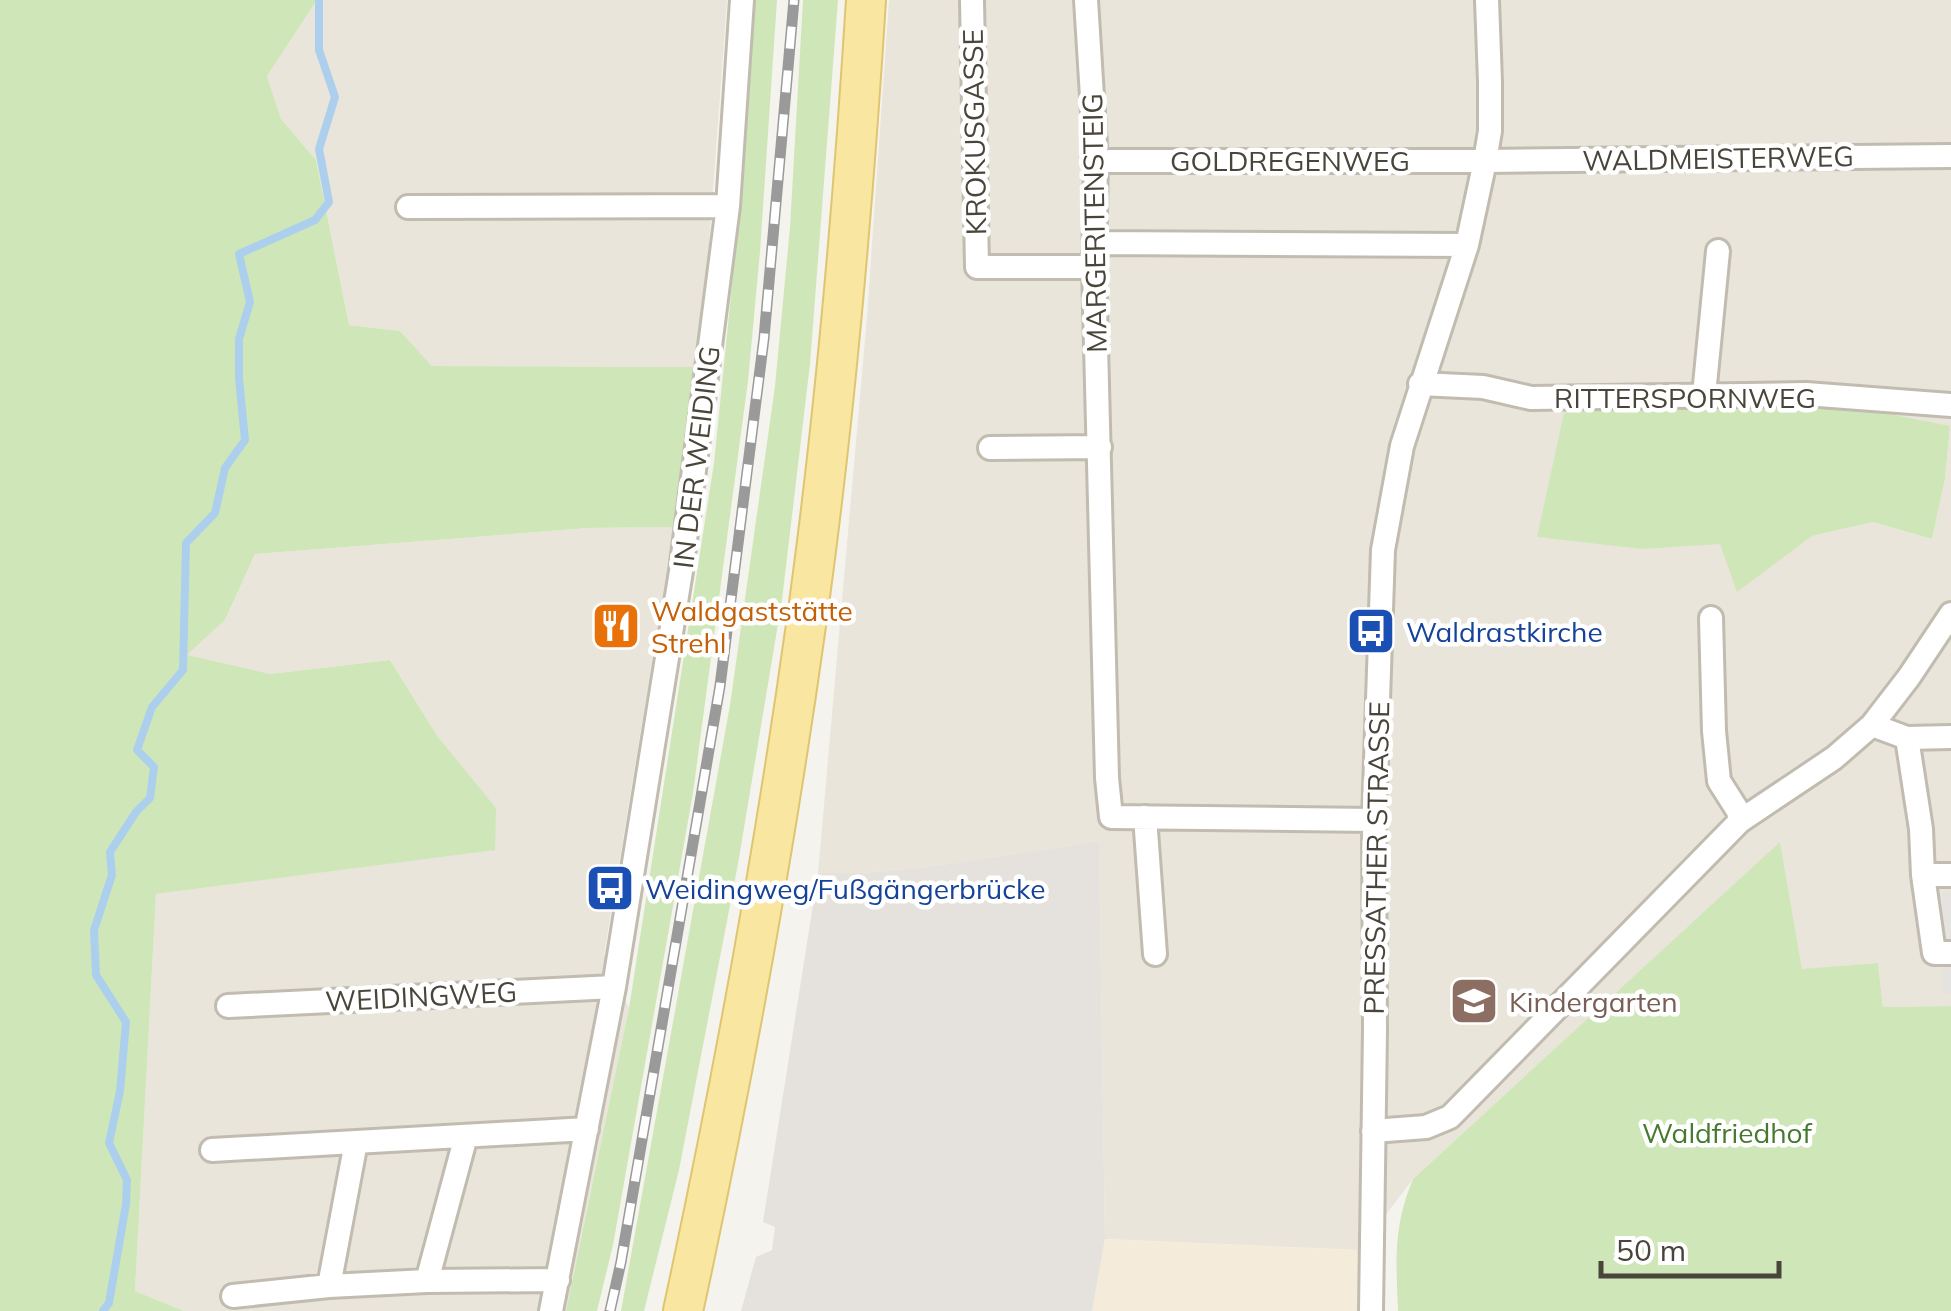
<svg xmlns="http://www.w3.org/2000/svg" width="1951" height="1311" viewBox="0 0 1951 1311" font-family="Mulish,sans-serif">
<rect width="100%" height="100%" fill="#f5f3ed"/>
<path fill="#e9e5db" fill-rule="evenodd" d="M 317,0 L 727,0 L 700,367 L 432,366 L 400,331 L 349,325 L 316,160 L 281,119 L 267,76 Z
M 889,0 L 1951,0 L 1951,1006 L 1883,1007 L 1878,963 L 1802,970 L 1780,843 L 1413,1179 L 1359,1250 L 1105,1239 L 1099,843 L 928,867 L 861,873 L 818,873 L 867,317 ZM 1950,426 L 1945,479 L 1932,539 L 1873,522 L 1812,536 L 1737,591 L 1721,544 Z
M 674,527 L 604,955 L 629,1008 L 566,1311 L 184,1311 L 135,1291 L 156,894 L 495,849 L 438,737 L 390,660 L 270,674 L 186,656 L 225,620 L 255,554 L 589,528 Z"/>
<path fill="#f5ebda" d="M 1105,1239 L 1359,1250 L 1357,1311 L 1092,1311 Z"/>
<path fill="#e5e2dd" d="M 1099,842 L 1105,1239 L 1092,1311 L 741,1311 L 756,1257 L 772,1250 L 775,1227 L 763,1222 L 818,873 L 861,873 L 928,867 Z"/>
<path fill="#cfe7b8" d="M 0,0 L 317,0 L 267,76 L 281,119 L 316,160 L 349,325 L 400,331 L 432,366 L 700,367 L 674,527 L 589,528 L 255,554 L 225,620 L 187,655 L 270,674 L 390,660 L 438,737 L 496,808 L 495,850 L 156,894 L 135,1291 L 184,1311 L 0,1311 Z
M 752,0 L 777,0 L 760,252 L 748,381 L 693,793 L 613,1245 L 597,1311 L 566,1311 L 629,1008 L 714,463 L 733,275 Z
M 803,0 L 838,0 L 810,364 L 782,600 L 738,864 L 679,1170 L 644,1311 L 621,1311 L 730,705 L 775,386 L 790,227 Z
M 1778,404 L 1864,409 L 1950,426 L 1945,479 L 1932,539 L 1873,522 L 1812,536 L 1737,592 L 1720,544 L 1642,549 L 1537,537 L 1564,413 L 1587,411 Z
M 1780,842 L 1802,969 L 1878,963 L 1883,1007 L 1951,1006 L 1951,1311 L 1398,1311 C 1396,1260 1393,1227 1413,1179 Z"/>
<path fill="#e5e3e0" d="M 1942,892 L 1951,892 L 1951,993 L 1943,994 Z"/>
<g fill="none" stroke-linecap="round" stroke-linejoin="round">
<path stroke="#adcfee" stroke-width="8" d="M 103,1311 L 109,1303 L 126,1204 L 127,1180 L 109,1143 L 120,1091 L 126,1022 L 96,975 L 94,930 L 112,875 L 110,852 L 136,812 L 150,798 L 154,767 L 137,750 L 152,707 L 183,670 L 186,543 L 215,513 L 225,468 L 245,440 L 239,378 L 239,339 L 250,302 L 239,254 L 315,220 L 329,202 L 319,149 L 335,97 L 319,50 L 319,0"/>
<g stroke="#c1bcaf" stroke-width="28">
<path id="street" d="M 972,0 L 977,267 L 1094,267
M 1086,0 L 1096,161 L 1094,267 L 1107,778 L 1111,817 L 1374,820
M 1096,161 L 1485,161 L 1951,156
M 408,207 L 728,206
M 1096,243 L 1467,245
M 1420,384 L 1483,387 L 1531,398 L 1806,394 L 1951,405
M 1704,395 L 1718,251
M 990,448 L 1100,447
M 1711,618 L 1714,731 L 1719,781 L 1738,811 L 1740,821
M 1872,725 L 1907,738 L 1921,829 L 1923,875 L 1934,953 L 1951,953
M 1907,738 L 1951,737
M 1145,817 L 1155,954
M 1923,875 L 1951,875
M 228,1006 L 614,987
M 1373,1131 L 1426,1127 L 1450,1117 L 1740,821 L 1834,758 L 1872,725 L 1909,677 L 1951,614
M 212,1150 L 587,1129
M 427,1281 L 466,1136
M 329,1286 L 356,1142
M 233,1296 L 329,1286 L 427,1281 L 558,1280
M 551,1311 L 614,987 L 681,571 L 728,206 L 742,0
M 1371,1311 L 1375,1030 L 1374,820 L 1383,550 L 1402,446 L 1467,245 L 1485,161 L 1490,131 L 1490,82 L 1487,0"/>
</g>
<g stroke="#dfc571" stroke-width="42">
<path id="primary" d="M 683,1311 C 732,1084 774,855 806,625 C 835,418 853,209 866,0"/>
</g>
<use href="#street" stroke="#fff" stroke-width="22"/>
<use href="#primary" stroke="#f9e6a1" stroke-width="38"/>
<g stroke="#9a9a9a" stroke-width="11">
<path id="rail" d="M 610,1311 L 621,1262 L 720,686 L 764,338 L 794,0"/>
</g>
<use href="#rail" stroke="#fff" stroke-width="8" stroke-dasharray="22" stroke-linecap="butt"/>
</g>
<defs>
<g id="restaurant-square" transform="scale(2.5)"><rect x="-9" y="-9" width="18" height="18" rx="4" fill="#e8710a" stroke="#fff"/><path d="M-5-6h1v4h1v-4h1v4h1v-4h1v5L-1.5 .5V6h-2V.5L-5-1ZM5-6V6H3V1.5H1.5Q1.5-4 5-6Z" fill="#fff"/></g>
<g id="bus-square" transform="scale(2.5)"><rect x="-9" y="-9" width="18" height="18" rx="4" fill="#1a4fb4" stroke="#fff"/><path d="M-5-6H5V4H4V6H2V4H-2V6H-4V4H-5ZM-3.5-4V0h7V-4ZM-3.5 1.2v1.5H-2V1.2ZM2 1.2v1.5H3.5V1.2Z" fill="#fff"/></g>
<g id="school-square" transform="scale(2.5)"><rect x="-9" y="-9" width="18" height="18" rx="4" fill="#8d6e63" stroke="#fff"/><path d="M0-5L7-2L0 1L-7-2ZM-4 1L0 2.5L4 1V4Q0 6-4 4Z" fill="#fff"/></g>
</defs>
<g fill-rule="evenodd">
<use href="#restaurant-square" x="616" y="626"/>
<use href="#bus-square" x="1371" y="631"/>
<use href="#bus-square" x="610" y="888"/>
<use href="#school-square" x="1474" y="1001"/>
</g>
<g text-anchor="middle" dominant-baseline="central" stroke-width="9" stroke-linejoin="round" paint-order="stroke">
<g font-size="28" fill="#4a453a" stroke="#fff">
<text transform="translate(974 132) rotate(-91)">KROKUSGASSE</text>
<text transform="translate(1718 158) rotate(-1)">WALDMEISTERWEG</text>
<text x="1290" y="160">GOLDREGENWEG</text>
<text transform="translate(1094 223) rotate(-91)">MARGERITENSTEIG</text>
<text x="1685" y="397">RITTERSPORNWEG</text>
<text transform="translate(696 457) rotate(-83)">IN DER WEIDING</text>
<text transform="translate(1376 858) rotate(-89)">PRESSATHER STRASSE</text>
<text transform="translate(421 996) rotate(-3)">WEIDINGWEG</text>
</g>
<g font-size="28" fill="#c56008" stroke="#fff" text-anchor="start">
<text x="651" y="610">Waldgaststätte<tspan x="651" dy="32">Strehl</tspan></text>
</g>
<g font-size="28" fill="#164399" stroke="#fff" text-anchor="start">
<text x="1406" y="631">Waldrastkirche</text>
<text x="645" y="888">Weidingweg/Fußgängerbrücke</text>
</g>
<g font-size="28" fill="#785e54" stroke="#fff" text-anchor="start">
<text x="1509" y="1001">Kindergarten</text>
</g>
<g font-size="28" fill="#477a2f" stroke="#fff">
<text x="1727" y="1132">Waldfriedhof</text>
</g>
</g>
<path d="M1601 1261v15h178v-15" fill="none" stroke="#4a453a" stroke-width="5"/>
<text x="1616" y="1261" font-size="30" fill="#4a453a" stroke="#ffffff" stroke-width="8" paint-order="stroke">50 m</text>
</svg>
